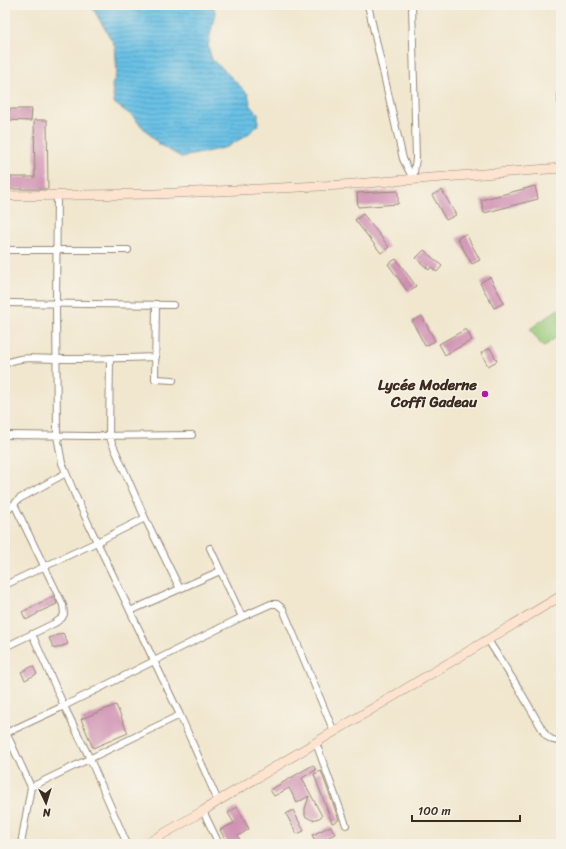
<svg xmlns="http://www.w3.org/2000/svg" width="566" height="849" viewBox="0 0 566 849" font-family="Sriracha,sans-serif">
<defs>
<pattern id="water-rules" width="6" height="5" patternUnits="userSpaceOnUse"><rect width="6" height="5" fill="#69c1e6"/><path d="M0 2.5h6" fill="none" stroke="#589dba"/></pattern>
</defs>
<rect width="100%" height="100%" fill="#f7f3e8"/>
<filter id="ink" filterUnits="userSpaceOnUse"><feTurbulence type="fractalNoise" baseFrequency=".025" numOctaves="2"/><feDisplacementMap in="SourceGraphic" scale="8" xChannelSelector="R" yChannelSelector="G"/><feConvolveMatrix kernelMatrix="1 2 1 2 8 2 1 2 1" color-interpolation-filters="sRGB"/></filter>
<filter id="wash" filterUnits="userSpaceOnUse"><feTurbulence type="fractalNoise" baseFrequency=".012" numOctaves="4" result="noise"/><feDisplacementMap in="SourceGraphic" scale="16" xChannelSelector="R" yChannelSelector="G"/><feGaussianBlur stdDeviation="0.9" result="paint"/><feColorMatrix in="noise" values="0 0 0 0 0 0 0 0 0 0 0 0 0 0 0 0 0 1.4 0 .05"/><feComposite in="paint" operator="in"/></filter>
<g filter="url(#wash)">
<rect width="100%" height="100%" fill="#f1e7cf"/>
<path fill="#99ca7a" stroke="#6a7a4c" d="M 558,309 L 561,312 L 561,334 L 543,347 L 530,329 Z"/>
<path fill="url(#water-rules)" stroke="#527682" d="M 91,5 L 213,5 L 215,12 L 208,46 L 212,60 L 223,69 L 248,94 L 251,107 L 258,114 L 258,125 L 247,135 L 227,147 L 197,154 L 181,157 L 159,144 L 131,115 L 114,103 L 112,85 L 117,73 L 115,46 Z"/>
<g id="blocks">
<path fill="#ce8fb1" d="M 5,109 L 32,109 L 31,121 L 5,120 Z
M 34,120 L 47,120 L 48,189 L 5,189 L 5,177 L 35,177 Z
M 535,186 L 538,199 L 484,213 L 481,200 Z
M 442,190 L 456,215 L 446,220 L 432,195 Z
M 398,191 L 398,204 L 358,207 L 357,193 Z
M 363,214 L 389,247 L 381,253 L 355,220 Z
M 466,234 L 480,260 L 472,264 L 457,238 Z
M 424,250 L 442,266 L 437,272 L 431,267 L 429,270 L 416,258 Z
M 396,259 L 416,286 L 408,292 L 388,264 Z
M 490,277 L 504,303 L 494,308 L 480,283 Z
M 422,316 L 435,341 L 425,346 L 412,321 Z
M 466,329 L 472,340 L 445,355 L 439,344 Z
M 490,348 L 497,361 L 488,366 L 481,353 Z
M 54,596 L 57,604 L 37,613 L 37,614 L 26,620 L 22,612 Z
M 63,633 L 68,644 L 54,649 L 49,638 Z
M 33,666 L 37,674 L 25,680 L 21,672 Z
M 116,705 L 128,733 L 93,748 L 81,719 Z
M 313,765 L 316,770 L 302,778 L 322,816 L 319,818 L 313,820 L 310,819 L 305,816 L 305,809 L 309,796 L 297,803 L 289,788 L 274,796 L 270,790 Z
M 321,771 L 339,820 L 332,823 L 314,774 Z
M 237,807 L 249,829 L 238,836 L 242,844 L 228,844 L 220,830 L 234,823 L 228,813 Z
M 293,810 L 304,831 L 297,834 L 286,814 Z
M 331,826 L 335,834 L 316,843 L 312,835 Z"/>
</g>
</g>
<g filter="url(#ink)">
<use href="#blocks" fill-opacity="0" stroke="#968876" stroke-width="1"/>
<g fill="none" stroke-linecap="round" stroke-linejoin="round">
<g stroke="#968876" stroke-width="8">
<path id="street" d="M 368,5 L 403,159 L 413,179
M 412,5 L 416,159 L 413,179
M 561,86 L 561,102
M 57,196 L 56,303 L 57,436 L 62,463 L 75,495 L 97,542 L 180,715 L 218,801
M 5,250 L 128,250
M 5,303 L 173,305
M 156,304 L 155,379 L 173,380
M 110,358 L 109,436 L 145,518 L 180,589
M 5,364 C 24,354 40,360 59,359 C 92,359 124,358 156,357
M 5,435 L 90,436 L 192,435
M 5,513 L 19,499 L 66,473
M 210,548 L 242,617
M 5,585 L 97,542 L 145,518
M 130,611 L 220,571
M 32,634 L 64,706 L 90,759 L 127,844
M 488,640 L 519,689 L 545,734 C 550,740 554,741 561,741
M 5,647 L 55,623 L 62,618 L 64,614 L 63,605 L 14,504
M 5,730 L 31,787 L 21,844
M 6,733 L 64,706 L 242,617 L 271,604 L 277,604 L 283,609 L 334,732
M 316,743 L 346,825
M 31,787 L 180,715
M 203,811 L 219,844"/>
</g>
<g stroke="#968876" stroke-width="10">
<path id="secondary" d="M 5,196 L 155,194 L 341,185 L 561,168
M 146,844 L 203,811 L 218,801 L 561,596"/>
</g>
<use href="#street" stroke="#fff" stroke-width="6"/>
<use href="#secondary" stroke="#fde4d0" stroke-width="9"/>
</g>
</g>
<circle fill="#b5179e" stroke="#f7f3e8" stroke-width="1.5" cx="485" cy="394" r="4"/>
<g text-anchor="middle" dominant-baseline="central" stroke-width="3" stroke-linejoin="round" paint-order="stroke">
<g font-size="15" font-weight="bold" fill="#3b2a1e" stroke="#f7f3e8" text-anchor="end">
<text x="477" y="385">Lycée Moderne<tspan x="477" dy="17">Coffi Gadeau</tspan></text>
</g>
</g>
<rect width="566" height="849" fill="none" stroke="#f7f3e8" stroke-width="20"/>
<g transform="translate(46 803) rotate(176)" stroke="#f7f3e8" stroke-width="3" paint-order="stroke">
<path d="M0-3L7 15L0 10L-7 15Z" fill="#3b2a1e"/>
<text y="-6" font-size="11" font-weight="bold" text-anchor="middle" fill="#3b2a1e">N</text>
</g>
<path d="M412 815v6h108v-6" fill="none" stroke="#3b2a1e" stroke-width="2"/>
<text x="418" y="815" font-size="12" fill="#3b2a1e" stroke="#f7f3e8" stroke-width="3" paint-order="stroke">100 m</text>
</svg>
